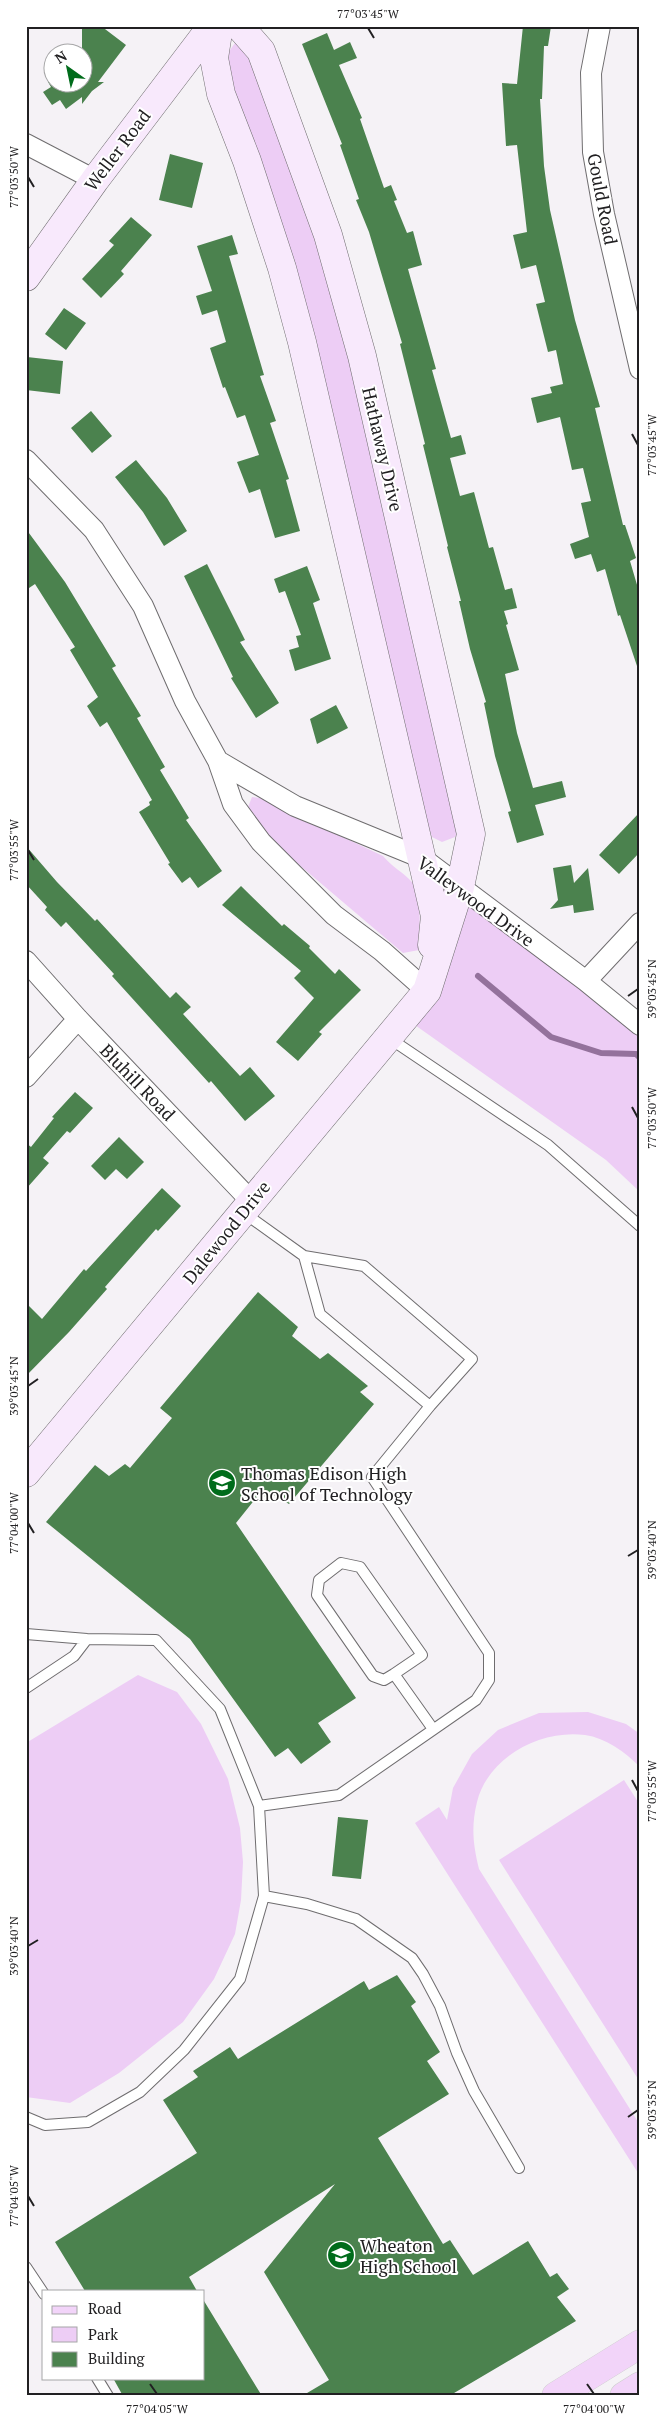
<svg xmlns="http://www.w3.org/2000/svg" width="666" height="2422" viewBox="0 0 666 2422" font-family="'PT Serif',serif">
<rect width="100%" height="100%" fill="#f5f2f6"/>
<path fill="#edcdf5" d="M 235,43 L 243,43 L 253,59 L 337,302 L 459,828 L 455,837 L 442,842 L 432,837 L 426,822 L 223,60 Z
M 252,797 L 260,798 L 383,856 C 392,867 403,872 412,882 C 423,893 419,935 419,950 L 403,953 L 284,852 L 254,820 L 248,807 Z
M 422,858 L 640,1025 L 640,1192 L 606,1160 L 405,1018 L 427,991 Z
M 138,1675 L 177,1692 L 201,1724 L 228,1779 L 240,1828 L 243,1862 L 241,1900 L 235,1934 L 214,1979 L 183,2022 L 119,2073 L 70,2103 L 26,2097 L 26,1743 Z
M 588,1712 L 626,1724 L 640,1734 L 640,1767 C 625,1752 606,1738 585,1735 C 541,1729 488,1757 477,1802 C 471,1827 473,1844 479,1869 L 640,2125 L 640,2176 L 415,1823 L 439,1807 L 447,1820 L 453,1788 L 472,1754 L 498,1730 L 539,1713 Z
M 624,1780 L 640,1805 L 640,2082 L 499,1860 Z"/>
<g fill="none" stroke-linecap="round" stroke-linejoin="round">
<path stroke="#94729c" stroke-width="6" d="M 478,976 L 551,1037 L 601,1053 L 636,1054 L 640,1058"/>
</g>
<path fill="#4b824e" d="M 82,26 L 101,26 L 126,45 L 98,82 L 104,82 L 92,91 L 82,104 L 82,97 L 66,109 L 60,100 L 52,105 L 43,92 L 51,87 L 48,82 L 82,82 Z
M 523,26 L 551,26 L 548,46 L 544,46 L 542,99 L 540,99 L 544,166 L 550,210 L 575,320 L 600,407 L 595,408 L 623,525 L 625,525 L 636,558 L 630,561 L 640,595 L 640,665 L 637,666 L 620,615 L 618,616 L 605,569 L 597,572 L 591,554 L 575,559 L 570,544 L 589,537 L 581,503 L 591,501 L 583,468 L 572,470 L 560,417 L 537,423 L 531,398 L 552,393 L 550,387 L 563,384 L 556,350 L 548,352 L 536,304 L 545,302 L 536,265 L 521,269 L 513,235 L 527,232 L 517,145 L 506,146 L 502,83 L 517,84 Z
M 327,33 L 334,50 L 350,42 L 357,58 L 339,65 L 362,118 L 360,119 L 384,188 L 391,185 L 397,200 L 394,201 L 407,233 L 413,231 L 422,265 L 408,269 L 436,369 L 432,370 L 451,438 L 461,435 L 466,454 L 450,458 L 460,496 L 474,492 L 489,548 L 493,547 L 505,590 L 512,588 L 517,608 L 504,611 L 508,624 L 506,625 L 519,670 L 505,674 L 517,733 L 533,788 L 562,781 L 566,797 L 535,805 L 544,835 L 517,843 L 508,812 L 511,811 L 495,756 L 484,703 L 486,702 L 470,649 L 459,601 L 461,601 L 447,547 L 448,546 L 423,445 L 425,444 L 400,344 L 402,343 L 369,232 L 356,200 L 359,199 L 340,145 L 342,144 L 302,44 Z
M 170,154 L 203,163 L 192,208 L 159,200 Z
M 131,217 L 152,235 L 121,271 L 124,274 L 101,298 L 82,279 L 114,245 L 109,241 Z
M 232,235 L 238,254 L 229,256 L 264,375 L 260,376 L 276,421 L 270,423 L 289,479 L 286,480 L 300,531 L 275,538 L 260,489 L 249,493 L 237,462 L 259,455 L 245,415 L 237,418 L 225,387 L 223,388 L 210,348 L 226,342 L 217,310 L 202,315 L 196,296 L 212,291 L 197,246 Z
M 64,308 L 86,323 L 66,350 L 45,334 Z
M 27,357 L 63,361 L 60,394 L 26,390 Z
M 91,411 L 112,436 L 92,453 L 71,428 Z
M 136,460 L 167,498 L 187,531 L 164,546 L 143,512 L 115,477 Z
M 26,529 L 65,582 L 116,666 L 112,668 L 141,716 L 137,718 L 165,767 L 160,770 L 189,818 L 186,820 L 222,871 L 198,888 L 190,877 L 182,883 L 168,864 L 170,863 L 139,812 L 150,805 L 149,802 L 152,800 L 107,722 L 100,727 L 87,706 L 98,697 L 70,650 L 75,647 L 35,584 L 26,590 Z
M 207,564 L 245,640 L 240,642 L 279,703 L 256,718 L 231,678 L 233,677 L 184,576 Z
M 307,566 L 320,600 L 313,603 L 331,659 L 295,671 L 289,650 L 299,647 L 296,636 L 301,635 L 285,591 L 279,593 L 274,579 Z
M 336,705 L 348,728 L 317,744 L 310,719 Z
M 640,812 L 640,852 L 619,874 L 599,855 Z
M 26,846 L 57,882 L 95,921 L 97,919 L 170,998 L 176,992 L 191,1007 L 183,1014 L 240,1076 L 250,1067 L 275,1096 L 245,1121 L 211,1081 L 209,1083 L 112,976 L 114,974 L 66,922 L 61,927 L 45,910 L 47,907 L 26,884 Z
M 571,865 L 574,883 L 588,868 L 594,910 L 574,913 L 573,905 L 550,909 L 558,900 L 553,868 Z
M 241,886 L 282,926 L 284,924 L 310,946 L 309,948 L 335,974 L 339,969 L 361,990 L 319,1032 L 322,1034 L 298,1061 L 276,1042 L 314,998 L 294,978 L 301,971 L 222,905 Z
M 75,1092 L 93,1108 L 70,1133 L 67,1131 L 43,1158 L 49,1163 L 26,1189 L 26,1143 L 31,1147 L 54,1118 L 52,1117 Z
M 119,1137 L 144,1162 L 127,1179 L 116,1169 L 105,1180 L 91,1166 Z
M 162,1188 L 181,1206 L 158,1231 L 156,1229 L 105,1287 L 107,1289 L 69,1332 L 26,1376 L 26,1303 L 42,1319 L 84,1269 L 86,1271 Z
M 258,1292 L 298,1327 L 292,1336 L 320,1359 L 328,1353 L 368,1386 L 360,1392 L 374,1404 L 289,1504 L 274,1495 L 270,1501 L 260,1493 L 236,1523 L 356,1698 L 318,1723 L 331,1742 L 301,1764 L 288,1748 L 275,1757 L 190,1639 L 46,1522 L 95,1465 L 109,1476 L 125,1464 L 130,1468 L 172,1418 L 160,1408 Z
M 338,1817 L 368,1820 L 361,1879 L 332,1876 Z
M 397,1975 L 416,2002 L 411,2006 L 440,2052 L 427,2061 L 449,2094 L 378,2138 L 443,2244 L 450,2240 L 473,2275 L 528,2241 L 550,2277 L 557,2273 L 569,2289 L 557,2297 L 576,2321 L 449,2396 L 302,2396 L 329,2380 L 264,2272 L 335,2184 L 189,2277 L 197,2291 L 85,2291 L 55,2242 L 197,2153 L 163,2100 L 198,2077 L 193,2071 L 230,2047 L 238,2059 L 364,1981 L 369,1990 Z
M 204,2301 L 262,2396 L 123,2396 L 113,2378 L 204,2378 Z"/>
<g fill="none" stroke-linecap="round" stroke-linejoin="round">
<g stroke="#6f6d6f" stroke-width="12">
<path id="lane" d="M 389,1038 L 548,1145 L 640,1226
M 244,1213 L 304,1256 L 320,1314 L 430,1406 L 472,1359 L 364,1266 L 304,1256
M 26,1634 L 87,1639 L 156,1640 L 220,1709 L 259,1806 L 264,1896 L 240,1979 L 184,2050 L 140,2092 L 88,2122 L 45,2125 L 26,2117
M 394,1674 L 422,1655 L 360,1567 L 341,1563 L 319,1580 L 317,1595 L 373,1676 L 384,1680 L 394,1674 L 433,1729
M 26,1688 L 74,1656 L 87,1639
M 259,1806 L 339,1795 L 476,1700 L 489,1680 L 489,1653 L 372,1477 L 430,1406
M 264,1896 L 307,1904 L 356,1919 L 412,1958 L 423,1974 L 440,2006 L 457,2053 L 474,2091 L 519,2168
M 26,2267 L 44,2294
M 97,2378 L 108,2396"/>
</g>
<g stroke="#6f6d6f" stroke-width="22">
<path id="street" d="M 600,26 L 591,73 L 593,152 L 604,214 L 640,369
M 26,144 L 95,180
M 26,460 L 94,530 L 143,606 L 185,701 L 218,761 L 233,804 L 261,842 L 334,915 L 382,951 L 427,991
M 218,761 L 295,806 L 422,858 L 586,981 L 640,1025
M 26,961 L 78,1019 L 251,1201
M 586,981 L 640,923
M 26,1077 L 78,1019"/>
</g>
<g stroke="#6f6d6f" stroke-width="29">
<path id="secondary" d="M 219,26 L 214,58 L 221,94 L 247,161 L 282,268 L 302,342 L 435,916 L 432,945
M 26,277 L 95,180 L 212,26
M 26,1473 L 427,991 L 460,887 L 471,834 L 362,356 L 328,235 L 261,51 L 239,26"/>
</g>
<g stroke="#cecece" stroke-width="29">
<path id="primary" d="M 556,2396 L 640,2344
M 624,2396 L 640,2386"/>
</g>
<use href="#lane" stroke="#fff" stroke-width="10"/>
<use href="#street" stroke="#fff" stroke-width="20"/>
<use href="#secondary" stroke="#f8e9fc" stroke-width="28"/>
<use href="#primary" stroke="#f2d4f9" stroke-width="28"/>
</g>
<path fill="none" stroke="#212022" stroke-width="2" d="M 368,28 L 374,38M 28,177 L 34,187M 632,434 L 638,445M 28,850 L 34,860M 628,996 L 638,989M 632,1107 L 638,1118M 28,1386 L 38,1379M 28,1523 L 34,1533M 628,1556 L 638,1550M 632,1780 L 638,1791M 28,1946 L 38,1940M 628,2117 L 638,2110M 28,2196 L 34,2206M 150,2384 L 157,2394M 587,2384 L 594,2394"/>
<defs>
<g id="school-disc" transform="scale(1.4375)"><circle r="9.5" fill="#006c1b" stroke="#fff"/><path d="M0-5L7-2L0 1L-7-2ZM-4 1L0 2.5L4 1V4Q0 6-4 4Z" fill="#fff"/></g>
</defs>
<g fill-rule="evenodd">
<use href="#school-disc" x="222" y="1483"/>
<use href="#school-disc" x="341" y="2255"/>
</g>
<g text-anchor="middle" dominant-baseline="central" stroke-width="4" stroke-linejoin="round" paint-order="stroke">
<g font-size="18" fill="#212022" stroke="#fff">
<text transform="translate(117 150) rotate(-53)">Weller Road</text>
<text transform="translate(603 199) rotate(79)">Gould Road</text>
<text transform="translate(383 449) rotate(77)">Hathaway Drive</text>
<text transform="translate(476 901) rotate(36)">Valleywood Drive</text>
<text transform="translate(138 1082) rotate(46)">Bluhill Road</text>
<text transform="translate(226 1232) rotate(-51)">Dalewood Drive</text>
</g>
<g font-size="18" fill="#212022" stroke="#fff" text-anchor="start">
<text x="241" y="1473">Thomas Edison High<tspan x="241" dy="21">School of Technology</tspan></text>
<text x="360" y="2245">Wheaton<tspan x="360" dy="21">High School</tspan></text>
</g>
</g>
<rect width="666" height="2422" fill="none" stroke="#ffffff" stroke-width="55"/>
<rect x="42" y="2290" width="162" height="90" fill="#ffffff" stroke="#a6a6a7"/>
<rect x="52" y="2306" width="25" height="8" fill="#f2d4f9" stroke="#a6a6a7"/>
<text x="88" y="2314" font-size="15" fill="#212022">Road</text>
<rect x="52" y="2327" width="25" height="15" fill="#edcdf5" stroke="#a6a6a7"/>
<text x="88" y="2340" font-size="15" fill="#212022">Park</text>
<rect x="52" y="2352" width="25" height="15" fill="#4b824e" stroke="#a6a6a7"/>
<text x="88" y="2364" font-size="15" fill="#212022">Building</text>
<g transform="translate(68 68) rotate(327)"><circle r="24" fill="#ffffff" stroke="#a6a6a7"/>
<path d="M0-4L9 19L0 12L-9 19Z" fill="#006c1b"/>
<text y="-8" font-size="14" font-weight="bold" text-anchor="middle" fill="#212022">N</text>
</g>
<rect x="28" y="28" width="610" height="2366" fill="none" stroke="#212022" stroke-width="2"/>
<g font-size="12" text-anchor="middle" fill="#212022">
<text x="368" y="18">77°03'45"W</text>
<text transform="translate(14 177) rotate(-90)" y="4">77°03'50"W</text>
<text transform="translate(652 445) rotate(-90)" y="4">77°03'45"W</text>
<text transform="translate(14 850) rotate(-90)" y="4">77°03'55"W</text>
<text transform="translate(652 989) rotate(-90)" y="4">39°03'45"N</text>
<text transform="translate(652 1118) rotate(-90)" y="4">77°03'50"W</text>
<text transform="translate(14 1386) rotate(-90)" y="4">39°03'45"N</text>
<text transform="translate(14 1523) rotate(-90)" y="4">77°04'00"W</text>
<text transform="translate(652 1550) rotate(-90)" y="4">39°03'40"N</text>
<text transform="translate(652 1791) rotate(-90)" y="4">77°03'55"W</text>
<text transform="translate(14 1946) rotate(-90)" y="4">39°03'40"N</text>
<text transform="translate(652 2110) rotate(-90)" y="4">39°03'35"N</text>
<text transform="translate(14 2196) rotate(-90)" y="4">77°04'05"W</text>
<text x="157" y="2413">77°04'05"W</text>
<text x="594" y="2413">77°04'00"W</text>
</g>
</svg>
